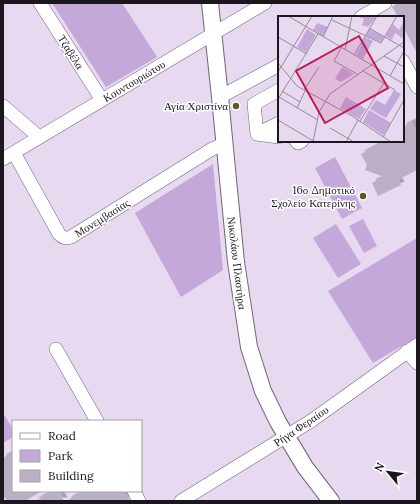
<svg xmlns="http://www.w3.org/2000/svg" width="420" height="504" viewBox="0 0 420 504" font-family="Lora,serif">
<defs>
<filter id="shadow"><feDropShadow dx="3.5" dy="-3.5" stdDeviation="0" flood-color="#0004"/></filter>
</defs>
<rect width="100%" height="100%" fill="#e6d9f0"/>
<path fill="#c4a8da" d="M 52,3 L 122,3 L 157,57 L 106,87 Z
M 335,157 L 362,208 L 342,219 L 315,168 Z
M 213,164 L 223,270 L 181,297 L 135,213 Z
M 363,219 L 377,246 L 364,253 L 349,226 Z
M 336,224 L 361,264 L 338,278 L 313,238 Z
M 417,238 L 417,337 L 373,363 L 328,291 Z
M 3,413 L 13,429 L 13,437 L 3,443 Z"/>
<path fill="#bbafc5" filter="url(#shadow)" d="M 398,3 L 417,3 L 417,53 L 403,27 L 403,17 L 398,17 L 392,7 Z
M 412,122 L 417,132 L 417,170 L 398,180 L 401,185 L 378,196 L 372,183 L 384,177 L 365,170 L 367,165 L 361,154 L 382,143 L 383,141 L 403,141 L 403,127 Z
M 13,452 L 13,491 L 42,491 L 25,501 L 7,501 L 3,495 L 3,458 Z
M 54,491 L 59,491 L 64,501 L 35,501 Z
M 82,491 L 126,491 L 130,501 L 67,501 Z"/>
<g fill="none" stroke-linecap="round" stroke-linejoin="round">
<g stroke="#71667a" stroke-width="14">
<path id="minor" d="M 40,3 L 102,100
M 361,17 L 385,3
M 403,61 L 417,87
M 220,97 L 279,65
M 3,106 L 39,137
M 257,134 L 254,104 L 279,90
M 257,134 L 279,123
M 257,134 L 279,137
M 296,141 L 298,143 L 302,141
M 14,153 L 59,234 C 63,238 66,239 71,237 L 212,149 L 224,144
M 3,159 L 265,3
M 56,349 L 97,421
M 407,351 L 417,363
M 134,491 L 139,501
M 181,501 L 311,421 L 417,345"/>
</g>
<g stroke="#71667a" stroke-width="18">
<path id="major" d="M 210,3 L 220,97 L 236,262 L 249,347 L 263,391 L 278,422 L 305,467 L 331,501"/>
</g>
<use href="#minor" stroke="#fff" stroke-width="13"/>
<use href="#major" stroke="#fff" stroke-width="16"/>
</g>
<g fill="#605824" stroke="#fff" stroke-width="1.5">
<circle cx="236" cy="106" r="4"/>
<circle cx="363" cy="196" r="4"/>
</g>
<g text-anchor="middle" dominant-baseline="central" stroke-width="3" stroke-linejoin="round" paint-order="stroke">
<g font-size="11" fill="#1c171f" stroke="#fff">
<text transform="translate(71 52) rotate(58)">Τζαβέλα</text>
<text transform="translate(134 81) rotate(-31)">Κουντουριώτου</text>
<text transform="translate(102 218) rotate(-32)">Μονεμβασίας</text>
<text transform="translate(237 263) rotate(83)">Νικολάου Πλαστήρα</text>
<text transform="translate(301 426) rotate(-34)">Ρήγα Φεραίου</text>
</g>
<g font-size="11" fill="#1c171f" stroke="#fff" text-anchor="end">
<text x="228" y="106">Αγία Χριστίνα</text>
<text x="355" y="190">16ο Δημοτικό<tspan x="355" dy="13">Σχολείο Κατερίνης</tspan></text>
</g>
</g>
<g transform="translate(278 16)">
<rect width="126" height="126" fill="#e6d9f0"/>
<path d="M 78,0 L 99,0 L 90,11 L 84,9 L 86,3 ZM 39,7 L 50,11 L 45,20 L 35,14 ZM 115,8 L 121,14 L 124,8 L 126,10 L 126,23 L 117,17 L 114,24 L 108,20 ZM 29,13 L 38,19 L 28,36 L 19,31 ZM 91,13 L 106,21 L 103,26 L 88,20 ZM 87,21 L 95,25 L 85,43 L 78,39 ZM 64,51 L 76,58 L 63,66 L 57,63 ZM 116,74 L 123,78 L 108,102 L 92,93 L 98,84 L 107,89 ZM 68,81 L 88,93 L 81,103 L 62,92 ZM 91,94 L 113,107 L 105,119 L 85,106 Z" fill="#c4a8da"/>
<path fill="none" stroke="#958b9c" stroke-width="1" d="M 10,0 L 126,68M 54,4 L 103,27 L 119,0M 91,12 L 126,32M 0,21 L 29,38M 45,21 L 55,0M 63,32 L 56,45 L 79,58M 67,34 L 74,0M 76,39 L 99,0M 106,40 L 126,51M 0,47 L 19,70 L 74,100 L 113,126M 85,55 L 117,74M 0,56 L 34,0M 112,60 L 126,35M 26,74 L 41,51M 4,75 L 22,86M 1,81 L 40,104M 0,83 L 40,18M 19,92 L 27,75M 0,104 L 37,126M 82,105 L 106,67M 52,112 L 76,126M 105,121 L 126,84M 35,126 L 41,96 L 52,78 L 126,26M 68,126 L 80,104"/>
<path fill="#c2185b" fill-opacity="0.15" stroke="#c2185b" stroke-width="2" d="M 81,20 L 110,72 L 47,107 L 18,55 Z"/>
<rect width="126" height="126" fill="none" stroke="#1c171f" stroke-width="2"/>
</g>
<rect width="420" height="504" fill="none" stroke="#1c171f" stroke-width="8"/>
<rect x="12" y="420" width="130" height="72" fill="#ffffff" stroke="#a4a2a5"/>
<rect x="20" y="433" width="20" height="6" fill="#ffffff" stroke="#a4a2a5"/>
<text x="48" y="440" font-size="12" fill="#1c171f">Road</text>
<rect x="20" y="450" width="20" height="12" fill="#c4a8da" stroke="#a4a2a5"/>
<text x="48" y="460" font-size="12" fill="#1c171f">Park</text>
<rect x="20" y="470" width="20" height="12" fill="#bbafc5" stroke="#a4a2a5"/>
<text x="48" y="480" font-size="12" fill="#1c171f">Building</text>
<g transform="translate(388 472) rotate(299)" stroke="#ffffff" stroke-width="3" paint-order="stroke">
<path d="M0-3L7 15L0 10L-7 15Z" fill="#1c171f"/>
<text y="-6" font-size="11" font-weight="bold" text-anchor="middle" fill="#1c171f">N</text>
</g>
</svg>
